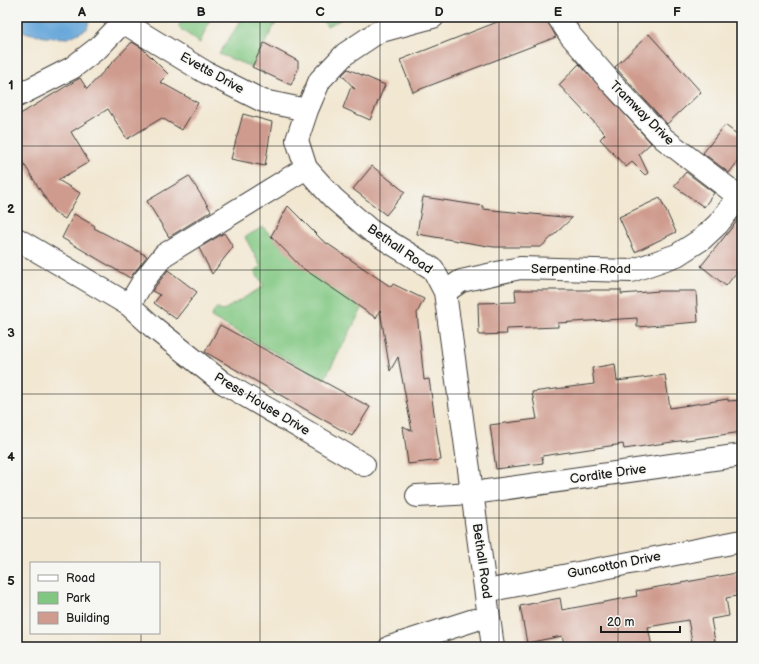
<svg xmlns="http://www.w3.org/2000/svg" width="759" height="664" viewBox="0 0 759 664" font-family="'Balsamiq Sans',sans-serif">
<rect width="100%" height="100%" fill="#f6f6f2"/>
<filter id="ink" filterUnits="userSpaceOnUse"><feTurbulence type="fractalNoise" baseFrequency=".025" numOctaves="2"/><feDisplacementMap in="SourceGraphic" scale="8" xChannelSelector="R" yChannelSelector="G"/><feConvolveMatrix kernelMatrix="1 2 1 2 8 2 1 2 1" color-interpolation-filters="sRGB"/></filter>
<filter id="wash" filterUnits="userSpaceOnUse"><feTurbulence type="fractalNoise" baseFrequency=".012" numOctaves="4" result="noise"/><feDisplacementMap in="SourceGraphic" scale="16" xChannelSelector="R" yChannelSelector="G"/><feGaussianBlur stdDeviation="0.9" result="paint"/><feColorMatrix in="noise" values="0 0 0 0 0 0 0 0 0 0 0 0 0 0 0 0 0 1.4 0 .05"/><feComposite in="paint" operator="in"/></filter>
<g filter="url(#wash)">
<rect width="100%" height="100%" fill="#f2e7d1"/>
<path fill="#81c782" stroke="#4e724f" d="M 184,17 L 211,17 L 200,43 L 178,27 Z
M 243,17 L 279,17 L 252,67 L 219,54 Z
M 319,17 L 339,17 L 340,20 L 327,26 Z
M 263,227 L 296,261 L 363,307 L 324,380 L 211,317 L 216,308 L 222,311 L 264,286 L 254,271 L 261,267 L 245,237 Z"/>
<path fill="#67a7da" stroke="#42627b" d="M 17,17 L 90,17 L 87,29 L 68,38 L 45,37 L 20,31 L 17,29 Z"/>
<g id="blocks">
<path fill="#cf9b8e" d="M 510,17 L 546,17 L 556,37 L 413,92 L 400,60 Z
M 573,17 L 586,17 L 576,22 Z
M 649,34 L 701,92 L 667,124 L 615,67 Z
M 132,42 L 142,48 L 168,74 L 160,82 L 198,103 L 182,130 L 162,118 L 127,139 L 108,109 L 71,132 L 89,162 L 58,180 L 80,193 L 65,219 L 54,212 L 17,153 L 17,116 L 80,78 L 87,89 Z
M 264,43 L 298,61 L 298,69 L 291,85 L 252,67 Z
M 579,64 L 651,143 L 639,154 L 648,173 L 645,175 L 632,162 L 626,167 L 600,139 L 605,134 L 559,85 Z
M 348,69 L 385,85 L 370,120 L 343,108 L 351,87 L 355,89 L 342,75 Z
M 243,114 L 272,122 L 265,166 L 231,159 Z
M 725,125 L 742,138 L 742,156 L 729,173 L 703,153 Z
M 372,166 L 405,192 L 386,215 L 353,189 Z
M 686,172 L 714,193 L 704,207 L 674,186 Z
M 189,176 L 211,211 L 169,237 L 147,201 Z
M 423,197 L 483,206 L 483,209 L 572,218 L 541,247 L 494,247 L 417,234 Z
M 660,198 L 676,232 L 635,252 L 619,217 Z
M 288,206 L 322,240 L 391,287 L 393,284 L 424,299 L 417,313 L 424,380 L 429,379 L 441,460 L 408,464 L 403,426 L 412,431 L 398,357 L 390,371 L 380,310 L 376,318 L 301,267 L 271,236 Z
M 74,214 L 95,226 L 94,228 L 147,256 L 130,278 L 62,238 Z
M 742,215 L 742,265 L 726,286 L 701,266 Z
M 224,233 L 233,247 L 212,274 L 199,248 Z
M 168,270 L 197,292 L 176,319 L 154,303 L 160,295 L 152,291 Z
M 515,290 L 621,290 L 621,294 L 660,291 L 696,291 L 698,322 L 637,327 L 637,318 L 558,323 L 558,327 L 506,329 L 507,334 L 479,335 L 478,303 L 516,302 Z
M 220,325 L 370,407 L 352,436 L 205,352 Z
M 615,364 L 617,381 L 665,375 L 670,408 L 728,399 L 728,401 L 742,400 L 742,432 L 624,449 L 623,444 L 542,456 L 543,463 L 496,469 L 490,425 L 537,419 L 532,392 L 594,384 L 592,368 Z
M 742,572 L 742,595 L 726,598 L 729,616 L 711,619 L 716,647 L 693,647 L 688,620 L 648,627 L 652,647 L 565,647 L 562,636 L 527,643 L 520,606 L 560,598 L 562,610 L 637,596 L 636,591 Z"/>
</g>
</g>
<g filter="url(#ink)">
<use href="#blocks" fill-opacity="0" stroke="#3c3a37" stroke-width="1"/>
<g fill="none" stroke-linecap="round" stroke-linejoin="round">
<g stroke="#3c3a37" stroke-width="24">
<path id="minor" d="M 433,17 L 378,32 L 345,54 L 320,80 L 307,110 L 297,140 L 306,168 L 333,198 L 370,230 L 433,269 L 445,292 L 493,647
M 558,17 L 570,35 L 609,80 L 663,138 L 742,199
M 17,96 L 72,68 L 99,47 L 123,22 L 205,72 L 263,101 L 307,110
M 17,239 L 129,305 L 144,280 L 164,255 L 306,168
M 445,292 L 461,281 L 520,268 L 631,271 L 677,255 L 702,239 L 718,224 L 742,193
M 129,305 L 153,327 L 222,382 L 364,465
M 417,496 L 473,493 L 742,455
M 486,591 L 742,541
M 390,647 L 474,620"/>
</g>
<use href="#minor" stroke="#fff" stroke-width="22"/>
</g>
</g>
<path fill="none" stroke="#1c1c1c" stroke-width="1" stroke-opacity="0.55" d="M 141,17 L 141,563M 260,17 L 260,647M 380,17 L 380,647M 499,17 L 499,647M 618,17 L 618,647M 17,146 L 742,146M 17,270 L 742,270M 17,394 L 742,394M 17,518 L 742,518M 141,633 L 141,647"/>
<g text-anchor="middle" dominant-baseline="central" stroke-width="3" stroke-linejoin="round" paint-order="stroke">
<g font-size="13" fill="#1c1c1c" stroke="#f6f6f2">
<text transform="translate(212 73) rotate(29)">Evetts Drive</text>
<text transform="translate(642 113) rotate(45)">Tramway Drive</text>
<text transform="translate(400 249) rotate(35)">Bethall Road</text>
<text x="581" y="269">Serpentine Road</text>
<text transform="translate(262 404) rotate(31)">Press House Drive</text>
<text transform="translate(608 474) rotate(-8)">Cordite Drive</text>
<text transform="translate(482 561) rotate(82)">Bethall Road</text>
<text transform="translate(614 565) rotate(-11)">Guncotton Drive</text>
</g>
</g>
<rect width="759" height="664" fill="none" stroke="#f6f6f2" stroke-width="44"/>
<rect x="30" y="562" width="130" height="72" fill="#f6f6f2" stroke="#9f9f9c"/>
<rect x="38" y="575" width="20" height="6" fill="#ffffff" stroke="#9f9f9c"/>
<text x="66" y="582" font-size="12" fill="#1c1c1c">Road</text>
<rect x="38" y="592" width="20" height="12" fill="#81c782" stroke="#9f9f9c"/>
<text x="66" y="602" font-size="12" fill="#1c1c1c">Park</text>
<rect x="38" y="612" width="20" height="12" fill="#cf9b8e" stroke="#9f9f9c"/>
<text x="66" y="622" font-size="12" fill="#1c1c1c">Building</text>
<path d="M601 626v6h79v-6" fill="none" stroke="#1c1c1c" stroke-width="2"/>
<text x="607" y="626" font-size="12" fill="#1c1c1c" stroke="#f6f6f2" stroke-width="3" paint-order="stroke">20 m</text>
<rect x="22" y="22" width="715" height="620" fill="none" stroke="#1c1c1c" stroke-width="1.5"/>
<g font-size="13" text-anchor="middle" font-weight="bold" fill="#1c1c1c">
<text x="82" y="16">A</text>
<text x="201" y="16">B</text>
<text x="320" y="16">C</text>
<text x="439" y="16">D</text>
<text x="558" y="16">E</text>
<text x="677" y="16">F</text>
<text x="11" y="89">1</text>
<text x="11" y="213">2</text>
<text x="11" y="337">3</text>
<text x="11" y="461">4</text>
<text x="11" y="585">5</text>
</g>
</svg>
